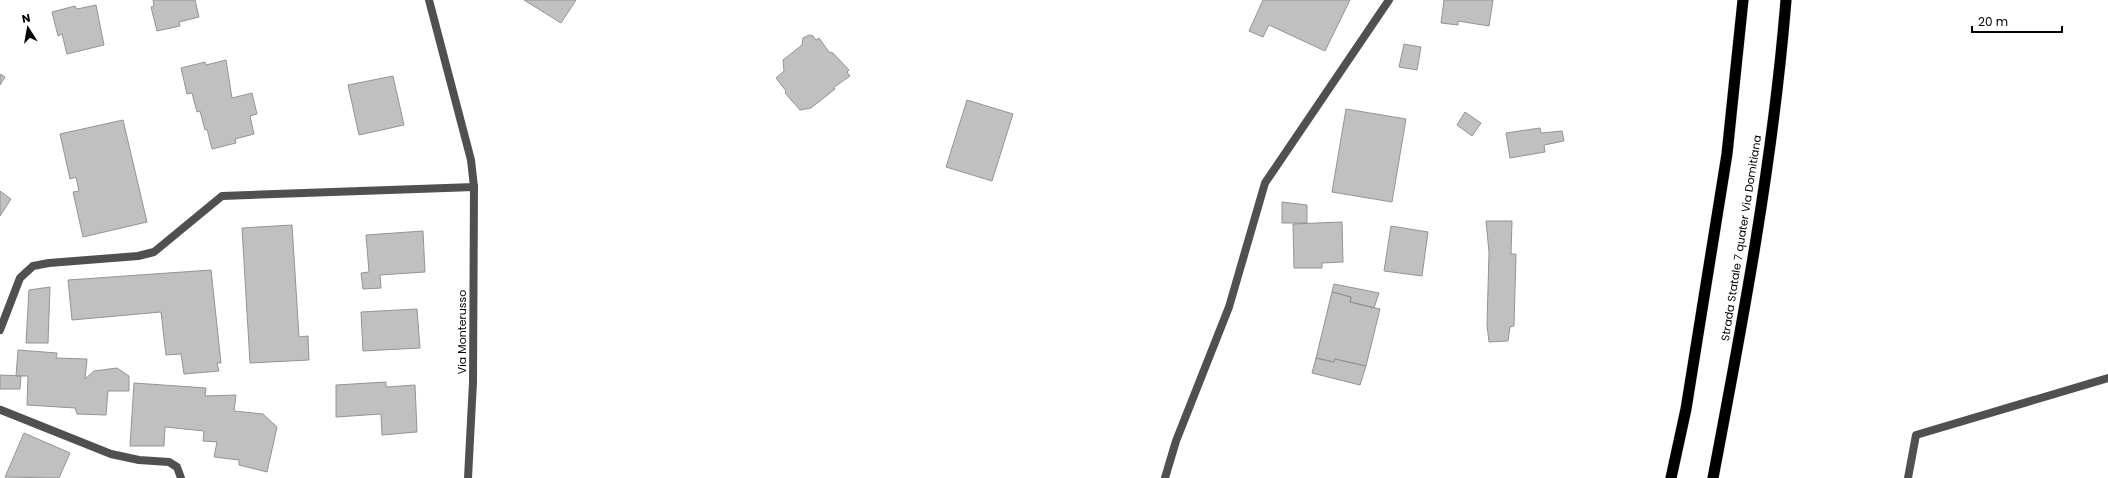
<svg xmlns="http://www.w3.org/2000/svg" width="2108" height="478" viewBox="0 0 2108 478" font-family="Poppins,sans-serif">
<rect width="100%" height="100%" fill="#fff"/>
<path fill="#c0c0c0" stroke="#949494" d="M 153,0 L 195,0 L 199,17 L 179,22 L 180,26 L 157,31 L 151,7 L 154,6 Z
M 524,0 L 576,0 L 561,23 Z
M 1263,0 L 1350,0 L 1325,51 L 1269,25 L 1263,37 L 1249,31 Z
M 1444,0 L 1493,0 L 1489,26 L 1458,21 L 1458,25 L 1441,23 Z
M 96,5 L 104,45 L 67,54 L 62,34 L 58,36 L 52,12 L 75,6 L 77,9 Z
M 809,35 L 813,36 L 816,40 L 819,38 L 829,52 L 833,53 L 849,70 L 847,72 L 850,76 L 833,88 L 835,89 L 811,108 L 800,110 L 785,93 L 786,91 L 776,78 L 784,71 L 783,60 L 802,45 L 803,38 Z
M 1404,44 L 1421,47 L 1417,70 L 1399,67 Z
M 226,60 L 232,98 L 252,93 L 257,114 L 250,116 L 254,134 L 235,139 L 236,143 L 212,149 L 207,129 L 205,130 L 200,111 L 197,112 L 192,93 L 187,94 L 181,68 L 205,62 L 206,65 Z
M 0,74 L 5,77 L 0,85 Z
M 393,76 L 404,125 L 359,135 L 348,85 Z
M 967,100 L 1013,114 L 992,181 L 946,167 Z
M 1346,109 L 1406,119 L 1392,202 L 1332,192 Z
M 1465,112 L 1481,123 L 1472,136 L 1457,125 Z
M 123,120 L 147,222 L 83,237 L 73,192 L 79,191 L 76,177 L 70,179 L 60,134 Z
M 1540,128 L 1541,133 L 1562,131 L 1564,141 L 1544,145 L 1545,152 L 1510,158 L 1506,133 Z
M 0,191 L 11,199 L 0,216 Z
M 1282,202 L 1307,205 L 1307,223 L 1282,223 Z
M 1486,221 L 1512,221 L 1511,254 L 1516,254 L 1514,326 L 1510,327 L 1508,341 L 1489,342 L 1487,325 L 1489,252 Z
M 1342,222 L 1343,262 L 1322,263 L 1322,268 L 1294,268 L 1293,224 Z
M 292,225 L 299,337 L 308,336 L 309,360 L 250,363 L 242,228 Z
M 1391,226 L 1428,232 L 1422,276 L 1384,271 Z
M 423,231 L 425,272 L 380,275 L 381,288 L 363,289 L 361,273 L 369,272 L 366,235 Z
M 211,270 L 221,363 L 217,363 L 219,371 L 184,374 L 181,354 L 166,355 L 161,312 L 72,320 L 68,280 Z
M 1334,284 L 1379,293 L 1374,308 L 1350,302 L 1351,297 L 1332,292 Z
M 50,287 L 48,343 L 26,343 L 29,290 Z
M 1332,292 L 1351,297 L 1350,302 L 1380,309 L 1366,366 L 1335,359 L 1334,362 L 1316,358 Z
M 417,309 L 420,348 L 363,351 L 361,312 Z
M 18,350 L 57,353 L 56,358 L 87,359 L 85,379 L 94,371 L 117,368 L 129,376 L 129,391 L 108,391 L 106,415 L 77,414 L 75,408 L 27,405 L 28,376 L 16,376 Z
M 1316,358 L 1334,362 L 1335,359 L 1366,366 L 1360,385 L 1312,373 Z
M 0,375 L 21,376 L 20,389 L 0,389 Z
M 386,382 L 386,387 L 415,385 L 417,432 L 382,435 L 381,414 L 336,417 L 336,385 Z
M 134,383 L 206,388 L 205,396 L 236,395 L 234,411 L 263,414 L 277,427 L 267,472 L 239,465 L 239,460 L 214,457 L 217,442 L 203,441 L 204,431 L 165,427 L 164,446 L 130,446 Z
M 24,433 L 70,453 L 59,478 L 5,477 Z"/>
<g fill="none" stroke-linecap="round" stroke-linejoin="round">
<g stroke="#dbdbdb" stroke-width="12">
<path id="trunk" d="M 1671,478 L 1686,409 L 1727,154 L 1743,0
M 1713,478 C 1743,320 1773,161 1786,0"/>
</g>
<path stroke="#505050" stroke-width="8" d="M 0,330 L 20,278 L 33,266 L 49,263 L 138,256 L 154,252 L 222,196 L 474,187 L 471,160 L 429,0
M 1,410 L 111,454 L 139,460 L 169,462 L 177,467 L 181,478
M 1165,478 L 1176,441 L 1229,307 L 1265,183 L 1389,0
M 1908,478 L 1916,435 L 2108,378"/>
<path stroke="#505050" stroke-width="8" d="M 468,478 L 473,382 L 474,187"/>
<use href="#trunk" stroke="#000" stroke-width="11"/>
</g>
<g text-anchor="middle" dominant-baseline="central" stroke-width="3" stroke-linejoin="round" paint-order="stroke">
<g font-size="11" fill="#000" stroke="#fff">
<text transform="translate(1741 238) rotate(-81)">Strada Statale 7 quater Via Domitiana</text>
<text transform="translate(462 332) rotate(-90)">Via Monterusso</text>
</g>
</g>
<g transform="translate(28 28) rotate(349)" stroke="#ffffff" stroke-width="3" paint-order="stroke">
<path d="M0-3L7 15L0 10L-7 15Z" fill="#000000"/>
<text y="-6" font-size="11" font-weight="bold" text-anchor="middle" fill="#000000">N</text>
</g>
<path d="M1972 26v6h90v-6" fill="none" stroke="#000000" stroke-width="2"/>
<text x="1978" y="26" font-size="12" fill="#000000" stroke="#ffffff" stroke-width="3" paint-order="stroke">20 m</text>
</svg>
